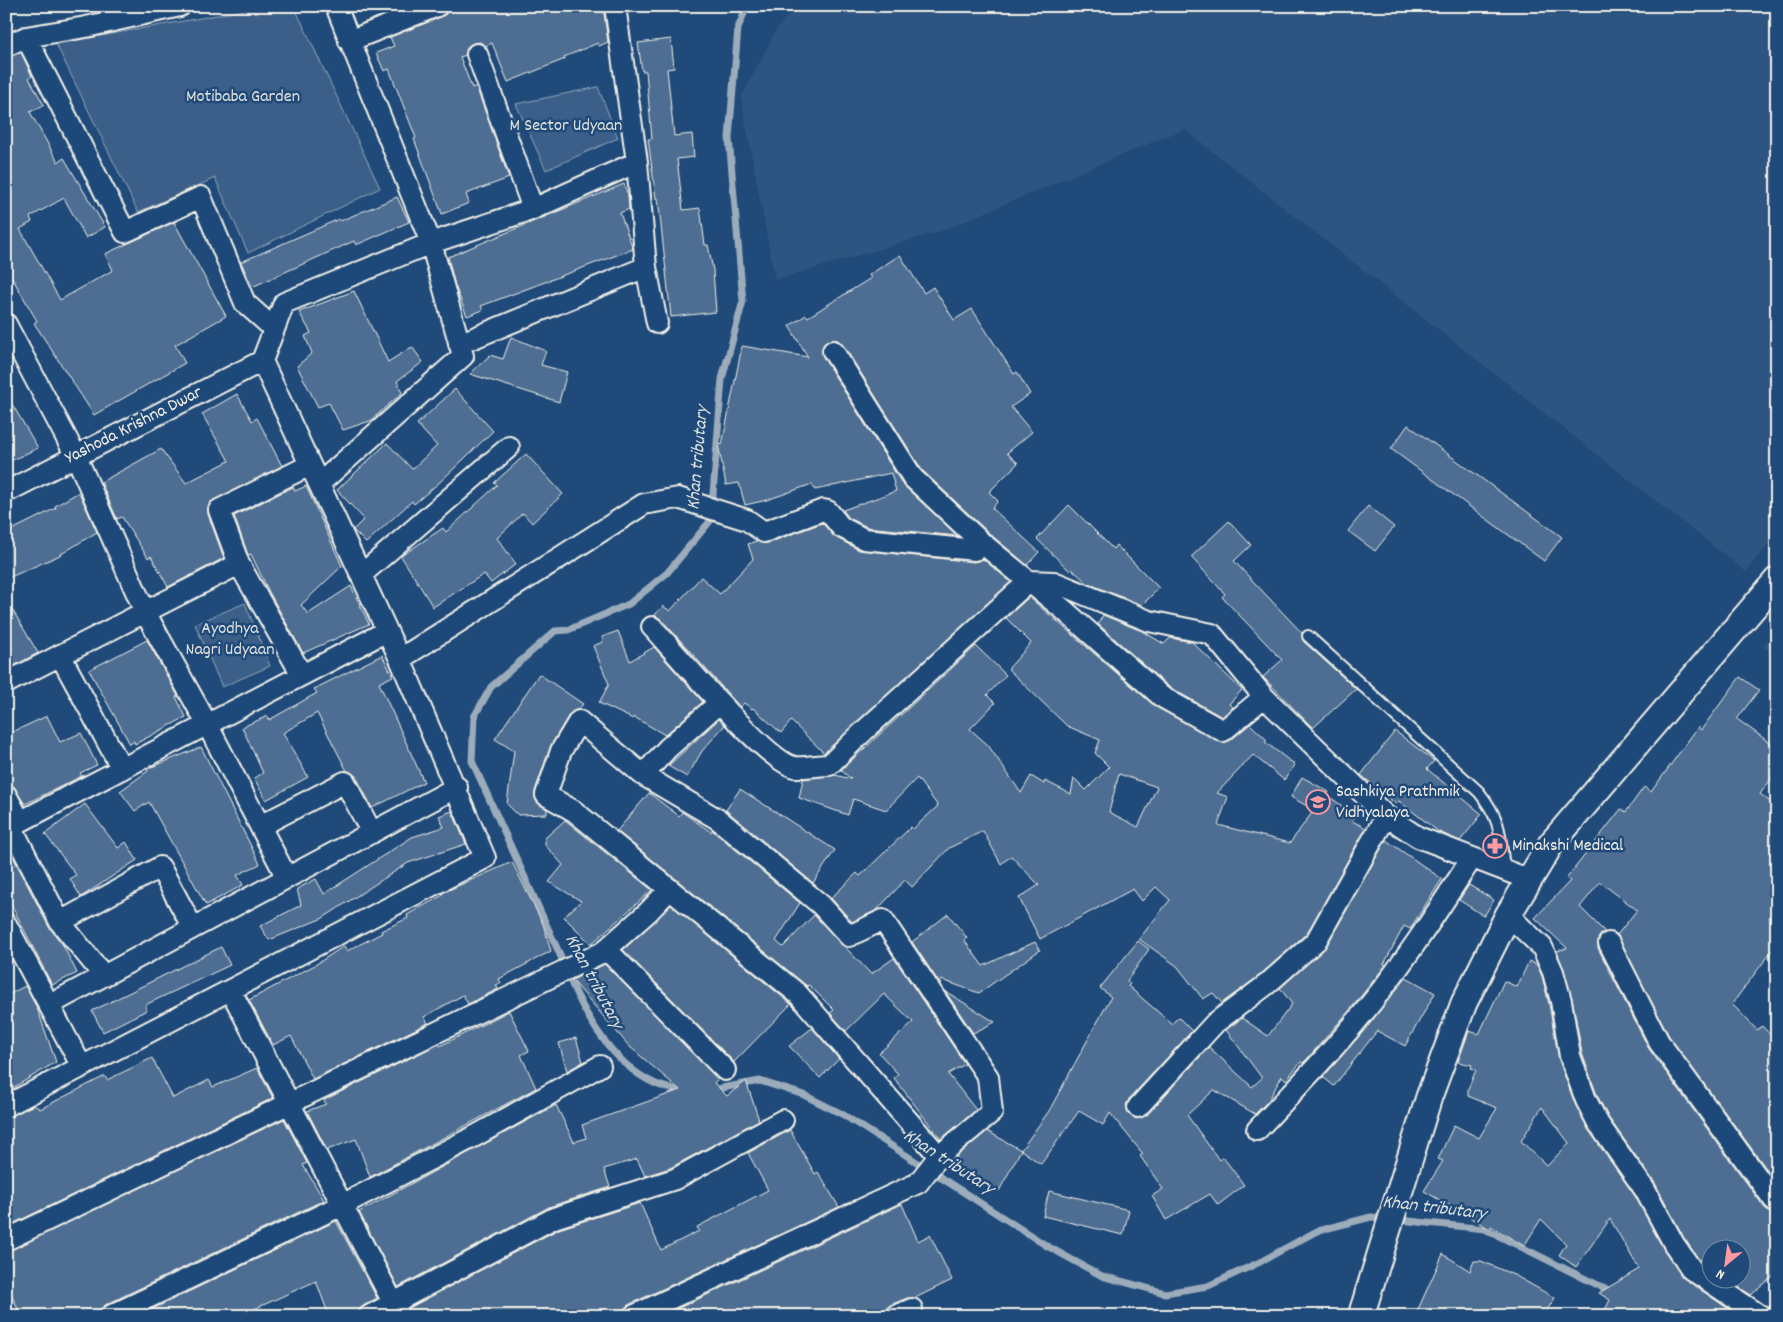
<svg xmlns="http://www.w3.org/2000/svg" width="1783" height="1322" viewBox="0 0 1783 1322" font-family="Dekko,sans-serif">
<rect width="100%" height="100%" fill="#1f4a7a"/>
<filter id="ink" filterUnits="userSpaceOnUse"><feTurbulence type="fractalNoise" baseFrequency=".02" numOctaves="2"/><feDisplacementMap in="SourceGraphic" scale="10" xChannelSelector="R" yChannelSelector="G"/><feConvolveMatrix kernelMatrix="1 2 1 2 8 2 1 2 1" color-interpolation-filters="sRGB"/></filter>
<g filter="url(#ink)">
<path fill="#2d5581" d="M 797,6 L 1777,6 L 1777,533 L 1746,572 L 1184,129 L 941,231 L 775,280 L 741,98 L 777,28 Z
M 1777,630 L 1777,658 L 1763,647 Z"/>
<path fill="#3a5f88" stroke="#97a8b8" d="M 267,6 L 294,6 L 380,188 L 248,253 L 215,178 L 138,212 L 56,44 Z
M 598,87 L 618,138 L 546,170 L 516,104 Z
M 245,603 L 270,666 L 222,687 L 195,624 Z"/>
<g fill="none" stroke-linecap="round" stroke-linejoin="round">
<path stroke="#9cacbb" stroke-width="7" d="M 711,1090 L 760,1081 L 804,1095 L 842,1114 L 1047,1246 L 1102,1276 L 1165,1293 L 1208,1286 L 1260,1262 L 1317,1231 L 1371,1217 L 1485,1229 L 1614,1293
M 686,1093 C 676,1090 666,1088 656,1084 C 608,1063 578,1004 561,957 L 472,761 L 474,717 L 491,687 L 555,631 L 568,630 L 629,604 L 667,573 L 711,520 L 722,379 L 743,301 L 729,138 L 738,28 L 747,6"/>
</g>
<path fill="#4d6e92" stroke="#f4f1e8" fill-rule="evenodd" d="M 379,6 L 404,6 L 382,15 Z
M 449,6 L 603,6 L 608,42 L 599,46 L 598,43 L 564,57 L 565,59 L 508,82 L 492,43 L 486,46 L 480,42 L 473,43 L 468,46 L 466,55 L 460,57 L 472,88 L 476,86 L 509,178 L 466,194 L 469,203 L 442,214 L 414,139 L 416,138 L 389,69 L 384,71 L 376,53 L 394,46 L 390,37 L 441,17 L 447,13 Z
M 671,39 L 674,68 L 667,69 L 674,136 L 692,134 L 694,157 L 677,159 L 683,210 L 700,208 L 705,245 L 708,245 L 713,270 L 716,312 L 671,317 L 658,198 L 656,199 L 648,139 L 652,139 L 646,71 L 642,71 L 638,43 Z
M 21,52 L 32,76 L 29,78 L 44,105 L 30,112 L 58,162 L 64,158 L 105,227 L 86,238 L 64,198 L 30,217 L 32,222 L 20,229 L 60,300 L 113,270 L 105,254 L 174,222 L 226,316 L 175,345 L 185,363 L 94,415 L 34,323 L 37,321 L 6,267 L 6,58 Z
M 624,184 L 628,195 L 629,209 L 620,213 L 633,249 L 481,306 L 483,310 L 467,316 L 455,286 L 448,257 Z
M 397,197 L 409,222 L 356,245 L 354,241 L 252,287 L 241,262 L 339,219 L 340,221 Z
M 900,255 L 924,293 L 933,287 L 954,320 L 972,309 L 1014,374 L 1017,372 L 1030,394 L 1011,407 L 1032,432 L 1007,453 L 1018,463 L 989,492 L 998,501 L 992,508 L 1039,552 L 1027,565 L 990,534 L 922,470 L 843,345 L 838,340 L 832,339 L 823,345 L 823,357 L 903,485 L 958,536 L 867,527 L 849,518 L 843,510 L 896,491 L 891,473 L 815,490 L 812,484 L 767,500 L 745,505 L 739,483 L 726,485 L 718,444 L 722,445 L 742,346 L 808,357 L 789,326 L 806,315 L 808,317 L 871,278 L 869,275 Z
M 354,291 L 388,362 L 412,347 L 423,362 L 397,381 L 402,393 L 370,421 L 343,430 L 329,403 L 318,407 L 297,366 L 312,353 L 305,336 L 311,333 L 299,312 Z
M 511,337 L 546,351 L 541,365 L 567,372 L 559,402 L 470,374 L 490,355 L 503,359 Z
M 455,389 L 493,431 L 441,481 L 414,504 L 412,501 L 366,543 L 353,530 L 364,519 L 337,490 L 387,443 L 412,469 L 437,446 L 417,424 Z
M 6,394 L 38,448 L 6,463 Z
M 237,394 L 252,421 L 257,418 L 282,466 L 210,503 L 208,514 L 224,558 L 168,587 L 151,556 L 148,558 L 122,517 L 117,519 L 101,482 L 161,449 L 186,483 L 229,461 L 202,414 Z
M 1408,425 L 1562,537 L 1544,561 L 1391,449 Z
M 526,454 L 563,494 L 532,523 L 523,513 L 497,538 L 516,564 L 491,583 L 484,574 L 433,607 L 401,556 L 443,528 L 446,532 L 497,485 L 494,483 Z
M 306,486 L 342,566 L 301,605 L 308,614 L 351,586 L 369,624 L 303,653 L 269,592 L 251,554 L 248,555 L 234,516 L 293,487 L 295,491 Z
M 79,492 L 97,532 L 58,556 L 6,579 L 6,533 L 56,508 L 55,506 Z
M 1069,505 L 1113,549 L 1116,545 L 1159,588 L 1142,605 L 1087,583 L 1072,569 L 1070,571 L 1037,539 Z
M 1368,506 L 1394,527 L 1375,551 L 1348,531 Z
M 1229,521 L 1251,545 L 1234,561 L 1302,633 L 1303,641 L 1356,689 L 1313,728 L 1263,677 L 1282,660 L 1222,597 L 1225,594 L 1191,557 Z
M 822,523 L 835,537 L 859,550 L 974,562 L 983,559 L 1011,582 L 824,753 L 791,721 L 781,733 L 753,708 L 752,709 L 744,703 L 740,707 L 661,619 L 654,616 L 663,606 L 670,611 L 701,577 L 720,594 L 753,559 L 748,544 L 756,541 L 768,543 Z
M 1029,597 L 1156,707 L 1224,743 L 1231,740 L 1250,724 L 1267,740 L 1265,742 L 1295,765 L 1284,780 L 1253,755 L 1217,793 L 1228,797 L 1218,825 L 1290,843 L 1314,810 L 1291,797 L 1302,777 L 1329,792 L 1327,795 L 1356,816 L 1352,821 L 1366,828 L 1307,933 L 1259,976 L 1222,1003 L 1213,993 L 1203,999 L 1177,966 L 1139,939 L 1170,900 L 1156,887 L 1142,901 L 1133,889 L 1040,939 L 1019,898 L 1039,885 L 1011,856 L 1001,864 L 983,831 L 949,848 L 912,887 L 905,880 L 877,910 L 852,922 L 831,898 L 857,873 L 860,876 L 911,827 L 913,829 L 938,806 L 917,778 L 886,810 L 853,799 L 848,815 L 799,798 L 803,779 L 835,775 L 851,779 L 841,770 L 976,646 L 1006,675 L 987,695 L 995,703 L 970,729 L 988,745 L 1021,793 L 1031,776 L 1044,784 L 1045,781 L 1071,794 L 1074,778 L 1086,790 L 1109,767 L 1095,753 L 1100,740 L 1067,726 L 1008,669 L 1031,643 L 1006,618 ZM 1119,774 L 1157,787 L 1138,827 L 1109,812 Z
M 6,599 L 38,653 L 6,670 Z
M 1103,615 L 1144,632 L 1164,644 L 1170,638 L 1192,642 L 1242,690 L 1229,704 L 1233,707 L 1222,717 L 1169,687 L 1098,624 Z
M 618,631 L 630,661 L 654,647 L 703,702 L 665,735 L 634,717 L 633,719 L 599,703 L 609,684 L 593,646 L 603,642 L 602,637 Z
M 147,640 L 178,696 L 176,697 L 186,717 L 135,744 L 134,741 L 130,744 L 89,670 Z
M 382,655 L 393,676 L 379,683 L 424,782 L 372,808 L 356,776 L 347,771 L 317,713 L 283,733 L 308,777 L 266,800 L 254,778 L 263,773 L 242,727 L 268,716 L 269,720 L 317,693 L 314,689 Z
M 539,674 L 583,704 L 579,709 L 569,715 L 551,745 L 535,791 L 536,801 L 547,809 L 547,814 L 518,815 L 507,804 L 514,751 L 495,739 Z
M 1740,677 L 1759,690 L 1737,719 L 1777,748 L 1777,771 L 1760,794 L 1777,807 L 1777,944 L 1732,1004 L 1757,1030 L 1762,1026 L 1777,1042 L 1777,1169 L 1771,1175 L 1669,1036 L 1617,935 L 1637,910 L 1600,882 L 1580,907 L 1605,932 L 1599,937 L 1598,948 L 1649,1049 L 1767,1211 L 1777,1216 L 1777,1273 L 1751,1295 L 1728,1280 L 1740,1280 L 1740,1250 L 1710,1250 L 1710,1268 L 1700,1261 L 1684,1238 L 1655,1183 L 1608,1117 L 1597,1095 L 1582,1053 L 1572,998 L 1557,951 L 1567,948 L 1535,918 L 1570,881 L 1567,878 L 1621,809 L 1626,812 L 1644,787 L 1651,792 L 1698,727 L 1701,730 Z
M 47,716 L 60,742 L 81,733 L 97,765 L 80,773 L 82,776 L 25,804 L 6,777 L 6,735 Z
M 719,719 L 725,725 L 702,751 L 687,777 L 668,766 Z
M 1395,731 L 1434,761 L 1427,769 L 1482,814 L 1460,841 L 1439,832 L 1399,801 L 1396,804 L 1361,775 Z
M 201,747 L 260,864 L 237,875 L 243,885 L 206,905 L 149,802 L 135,811 L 120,791 L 148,771 L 147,769 Z
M 740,789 L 835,850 L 813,883 L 726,810 Z
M 649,793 L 679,816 L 682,812 L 711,832 L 712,830 L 800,903 L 776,941 L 783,947 L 814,915 L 871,974 L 894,958 L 965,1064 L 948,1074 L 976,1110 L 941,1139 L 894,1078 L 898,1074 L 879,1053 L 913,1022 L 884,994 L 846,1031 L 830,1013 L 834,1010 L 809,985 L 807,986 L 617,831 Z
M 85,804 L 118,848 L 126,842 L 137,860 L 81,897 L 70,879 L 76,875 L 45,834 Z
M 452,811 L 466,844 L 408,863 L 323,918 L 269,940 L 260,926 L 301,905 L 297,889 L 316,879 L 324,894 L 412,837 L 444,827 L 439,816 Z
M 565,820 L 652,890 L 591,944 L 564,917 L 581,901 L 549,882 L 563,865 L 545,845 L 545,838 Z
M 1386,840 L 1442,879 L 1410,929 L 1404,926 L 1384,964 L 1386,965 L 1349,1011 L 1307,1059 L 1303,1063 L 1301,1062 L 1286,1080 L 1282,1076 L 1268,1101 L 1255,1114 L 1214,1090 L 1187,1115 L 1219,1160 L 1223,1157 L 1244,1185 L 1218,1205 L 1210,1194 L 1166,1220 L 1152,1196 L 1163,1189 L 1140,1156 L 1143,1154 L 1110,1113 L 1103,1125 L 1079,1111 L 1041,1164 L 1021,1150 L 1049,1111 L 1111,997 L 1100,988 L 1138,941 L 1149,949 L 1127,981 L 1130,984 L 1128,986 L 1172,1024 L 1178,1017 L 1192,1031 L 1129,1099 L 1126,1105 L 1130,1115 L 1136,1119 L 1147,1115 L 1209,1047 L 1252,1087 L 1262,1078 L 1226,1030 L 1242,1018 L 1268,1036 L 1292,1004 L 1280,988 L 1326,947 Z
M 6,843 L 49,927 L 63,945 L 77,973 L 52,985 L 6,894 Z
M 512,862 L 543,924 L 551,951 L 499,979 L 501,983 L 496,985 L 498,989 L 468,1004 L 463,995 L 424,1017 L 428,1023 L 313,1079 L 291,1036 L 273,1045 L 249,1000 L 315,965 L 344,946 L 347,951 L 382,933 L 381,931 L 408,918 L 407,915 L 443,895 L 442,893 Z
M 1469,885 L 1494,900 L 1484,916 L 1459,900 Z
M 671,905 L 791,1004 L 734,1062 L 623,950 Z
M 948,914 L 967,938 L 964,940 L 983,966 L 1035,942 L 1040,950 L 979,993 L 942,980 L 940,984 L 912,942 Z
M 221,947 L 230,965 L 145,1005 L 147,1010 L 103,1032 L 92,1011 Z
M 1529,961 L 1537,965 L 1542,976 L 1549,1004 L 1559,1060 L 1575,1104 L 1588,1129 L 1635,1196 L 1664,1250 L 1682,1277 L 1733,1312 L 1728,1316 L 1602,1316 L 1610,1300 L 1599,1293 L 1639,1269 L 1610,1219 L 1576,1267 L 1559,1255 L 1566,1244 L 1541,1219 L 1524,1246 L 1491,1226 L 1490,1229 L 1424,1191 L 1443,1161 L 1438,1159 L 1454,1125 L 1479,1138 L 1497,1108 L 1468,1096 L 1468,1089 L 1476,1070 L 1471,1068 L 1472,1065 L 1458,1062 L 1469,1031 L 1479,1034 L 1504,981 L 1517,987 ZM 1542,1107 L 1569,1143 L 1547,1166 L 1521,1141 Z
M 605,964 L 718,1079 L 714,1083 L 727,1096 L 746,1081 L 759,1120 L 670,1168 L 645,1176 L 637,1159 L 604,1169 L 610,1187 L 549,1207 L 398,1287 L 359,1212 L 556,1105 L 574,1142 L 586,1138 L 582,1125 L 680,1090 L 629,1046 L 572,980 Z
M 1406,977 L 1435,993 L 1405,1046 L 1377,1031 L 1334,1086 L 1323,1077 L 1368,1026 Z
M 25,986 L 37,1008 L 56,1062 L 6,1092 L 6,996 Z
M 945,991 L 995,1022 L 973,1033 Z
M 509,1011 L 529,1051 L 521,1055 L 536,1088 L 370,1177 L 356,1139 L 327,1150 L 307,1111 L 326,1104 L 324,1100 L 439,1044 L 440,1046 Z
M 812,1028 L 839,1059 L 820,1078 L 789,1046 Z
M 576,1038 L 583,1062 L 567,1071 L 559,1043 Z
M 152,1058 L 173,1098 L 209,1080 L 213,1087 L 257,1068 L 273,1098 L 6,1227 L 6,1118 L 34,1105 L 40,1109 L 105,1076 L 107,1080 Z
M 284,1119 L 307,1163 L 303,1165 L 324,1200 L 105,1305 L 98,1316 L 21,1316 L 6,1283 L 6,1252 Z
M 790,1130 L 815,1174 L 818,1172 L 839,1207 L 628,1305 L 623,1310 L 621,1316 L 411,1316 L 409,1308 L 559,1229 L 640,1203 L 661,1250 L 699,1231 L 697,1227 L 768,1190 L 748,1153 Z
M 987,1131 L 1021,1150 L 999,1191 L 957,1167 L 960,1163 L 956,1157 Z
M 1049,1191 L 1129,1210 L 1123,1235 L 1043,1216 Z
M 902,1204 L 918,1241 L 930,1235 L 952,1280 L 915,1298 L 907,1298 L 890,1305 L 879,1316 L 662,1316 Z
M 336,1221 L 377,1298 L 363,1306 L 357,1316 L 329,1316 L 316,1281 L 239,1316 L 138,1316 Z
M 1443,1254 L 1470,1271 L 1474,1261 L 1481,1261 L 1516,1276 L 1555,1298 L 1543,1316 L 1415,1316 Z"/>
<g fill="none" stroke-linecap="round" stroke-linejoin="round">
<g stroke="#f4f1e8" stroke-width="14">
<path id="service" d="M 1308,636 L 1479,792 C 1502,821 1500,834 1504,870"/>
</g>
<g stroke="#f4f1e8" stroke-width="24">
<path id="minor" d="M 615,6 L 637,162 L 646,267 L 657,323
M 26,37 L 125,232 L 201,197 L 245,303 L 273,328
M 349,41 L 437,6
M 6,46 L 26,37 L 86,27 L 180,6
M 477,54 L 533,209
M 6,324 L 76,456 L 145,612 L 207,724 L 287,878
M 459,344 L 646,267
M 833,351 L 913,478 L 982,543 L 1064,610 L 1162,697 L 1223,731 L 1264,697
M 319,484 L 463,356 L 431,243 L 336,6
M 6,492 L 262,361
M 361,575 L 509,447
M 652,627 C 675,652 767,763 795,767 C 801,768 822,765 829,765 L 865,730 L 1029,581 L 1054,582 L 1149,621 L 1212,634 L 1264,697 L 1386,816 L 1418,837 L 1530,880
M 60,655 L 122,769
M 400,659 L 644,504 L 678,498 L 747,520 L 764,532 L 823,510 L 828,511 L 841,527 L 864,539 L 975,550 L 982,543
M 302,675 L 239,564 L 219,510 L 310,465
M 6,683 L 239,564
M 643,775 L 668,748 L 719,703
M 6,795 L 20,821
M 11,826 L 60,922 L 104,976
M 260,826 L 345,782 L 372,833
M 6,829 L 387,631
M 1508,915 L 1542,947 L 1553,972 L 1561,1001 L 1570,1056 L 1586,1100 L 1598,1123 L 1645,1190 L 1674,1244 L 1692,1270 L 1761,1316
M 60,922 L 160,867 L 193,928
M 6,924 L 82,1067
M 1609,943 L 1659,1042 L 1777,1204
M 606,949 L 725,1070
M 231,991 L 399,1314
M 49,1005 L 457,787
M 6,1106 L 485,858 L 400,659 L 262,361 L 284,303 L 431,243 L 533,209 L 637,162
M 1138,1107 L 1215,1023 L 1266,985 L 1316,941 L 1386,816
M 1257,1130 C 1296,1088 1337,1047 1372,1002 C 1409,956 1440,907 1472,858
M 6,1240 L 603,952 L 648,912 L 670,889
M 110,1316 L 342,1205 L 477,1135 L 600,1066
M 369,1316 L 554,1218 L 675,1179 L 783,1120
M 633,1316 L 918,1183 L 939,1156 L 992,1112 L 988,1077 L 883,920 L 849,936 L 821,905 L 719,820 L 643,775 L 579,721 L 561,751 L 546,795 L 574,811 L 798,994 L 939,1156
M 895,1316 L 912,1309
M 1776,1316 L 1777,1315"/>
</g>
<g stroke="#f4f1e8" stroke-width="29">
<path id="tertiary" d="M 1361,1316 L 1429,1097 L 1464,1003 L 1508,915 L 1551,844 L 1777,580"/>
</g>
<use href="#service" stroke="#1f4a7a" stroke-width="10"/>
<use href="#minor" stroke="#1f4a7a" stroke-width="20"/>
<use href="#tertiary" stroke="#1f4a7a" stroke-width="25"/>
</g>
</g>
<defs>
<g id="school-ring" transform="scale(1.25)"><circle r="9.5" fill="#1f4a7a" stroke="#ff9aa2" stroke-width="1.5"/><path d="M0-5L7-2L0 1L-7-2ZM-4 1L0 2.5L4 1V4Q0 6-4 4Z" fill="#ff9aa2"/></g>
<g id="pharmacy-ring" transform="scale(1.25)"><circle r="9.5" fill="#1f4a7a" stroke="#ff9aa2" stroke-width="1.5"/><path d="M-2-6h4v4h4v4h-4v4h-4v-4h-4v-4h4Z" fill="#ff9aa2"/></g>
</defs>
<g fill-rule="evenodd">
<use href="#school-ring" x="1318" y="802"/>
<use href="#pharmacy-ring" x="1495" y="846"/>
</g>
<g text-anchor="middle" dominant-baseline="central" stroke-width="5" stroke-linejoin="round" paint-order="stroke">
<g font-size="18" fill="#e1e2de" stroke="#1f4a7a">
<text x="243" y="97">Motibaba Garden</text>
<text x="566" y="126">M Sector Udyaan</text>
<text x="230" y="629">Ayodhya<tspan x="230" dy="21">Nagri Udyaan</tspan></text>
</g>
<g font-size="18" fill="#f4f1e8" stroke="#1f4a7a">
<text transform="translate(134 426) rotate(-27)">Yashoda Krishna Dwar</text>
</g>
<g font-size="18" fill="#f4f1e8" stroke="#1f4a7a" text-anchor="start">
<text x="1336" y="792">Sashkiya Prathmik<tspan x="1336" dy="21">Vidhyalaya</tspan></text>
<text x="1512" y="846">Minakshi Medical</text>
</g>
<g font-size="19" font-style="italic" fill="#dee0dd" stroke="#1f4a7a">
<text transform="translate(699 458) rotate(-85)">Khan tributary</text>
<text transform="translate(593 982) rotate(62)">Khan tributary</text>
<text transform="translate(948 1163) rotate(33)">Khan tributary</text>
<text transform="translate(1434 1209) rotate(7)">Khan tributary</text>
</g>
</g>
<rect width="1783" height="1322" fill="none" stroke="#1f4a7a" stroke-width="25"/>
<rect x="12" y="12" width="1758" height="1297" fill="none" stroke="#f4f1e8" stroke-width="2" filter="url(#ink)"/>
<g transform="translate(1726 1264) rotate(209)"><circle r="24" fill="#1f4a7a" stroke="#748da6"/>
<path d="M0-4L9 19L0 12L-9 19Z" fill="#ff9aa2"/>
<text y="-8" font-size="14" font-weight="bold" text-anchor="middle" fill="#f4f1e8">N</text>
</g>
</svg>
